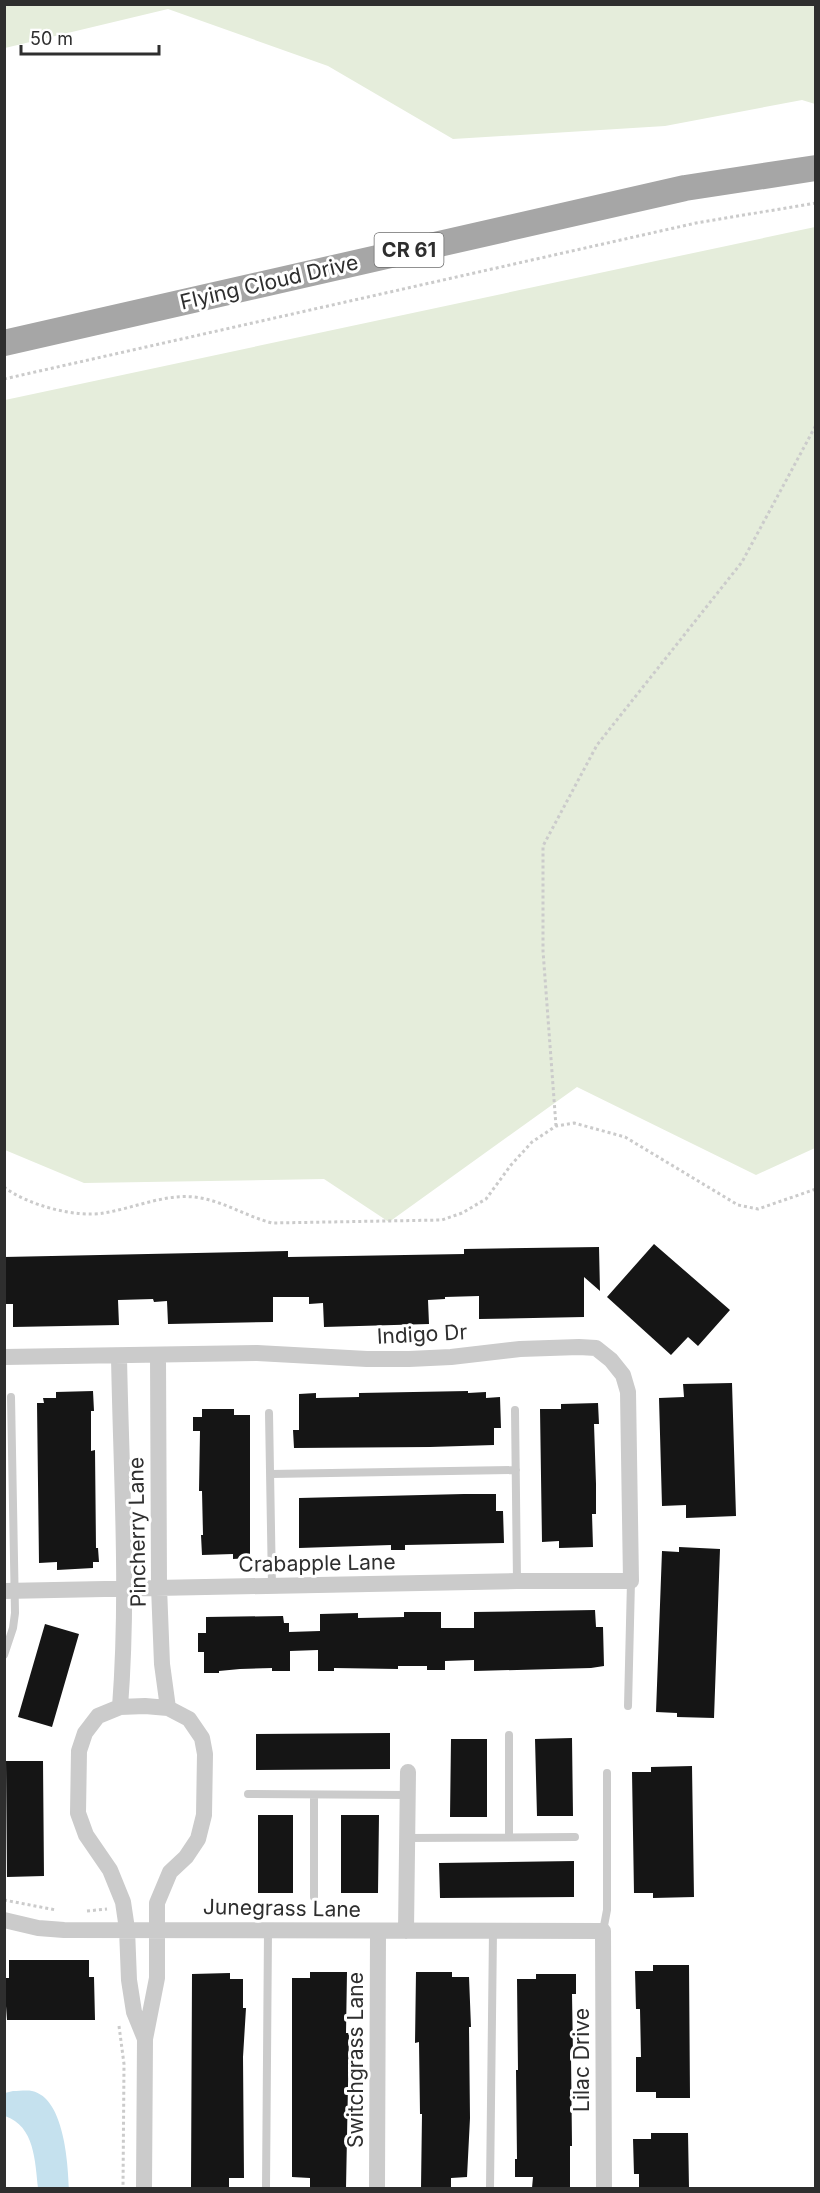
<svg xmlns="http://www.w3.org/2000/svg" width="820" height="2193" viewBox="0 0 820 2193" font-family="Inter,sans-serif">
<rect width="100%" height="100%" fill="#fff"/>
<path fill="#e5eddb" d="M 4,5 L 815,5 L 815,104 L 802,100 L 665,126 L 453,139 L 328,66 L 168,9 L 5,48 Z
M 815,227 L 815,1148 L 756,1175 L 577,1087 L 389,1222 L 324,1179 L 84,1183 L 5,1150 L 5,400 Z"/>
<path fill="#c5e1ee" d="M 13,2091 C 19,2091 27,2090 32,2091 C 64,2098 68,2162 69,2188 L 38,2188 C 35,2162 35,2126 5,2116 L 5,2093 Z"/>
<path fill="#151515" d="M 654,1244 L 730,1310 L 698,1346 L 688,1337 L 671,1355 L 607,1297 Z
M 599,1247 L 600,1291 L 584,1277 L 584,1317 L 479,1319 L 479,1296 L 445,1297 L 445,1299 L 428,1300 L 429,1324 L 324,1327 L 323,1303 L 309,1304 L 309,1297 L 273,1297 L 273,1322 L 168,1324 L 167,1301 L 154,1302 L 153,1299 L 118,1300 L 119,1325 L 13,1327 L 13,1304 L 4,1304 L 4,1257 L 288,1251 L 288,1257 L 464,1254 L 464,1249 Z
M 732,1383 L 736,1516 L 686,1518 L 686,1505 L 662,1506 L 659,1398 L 684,1397 L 683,1384 Z
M 93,1391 L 94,1411 L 91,1411 L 91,1451 L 95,1450 L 96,1548 L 98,1548 L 99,1562 L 93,1562 L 93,1568 L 57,1570 L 57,1562 L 39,1563 L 37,1403 L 44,1403 L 43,1398 L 56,1398 L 56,1392 Z
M 468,1391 L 468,1393 L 486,1392 L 486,1398 L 500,1397 L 501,1428 L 494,1428 L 494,1445 L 430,1447 L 294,1448 L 293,1430 L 299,1430 L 299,1394 L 316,1393 L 316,1398 L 359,1397 L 359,1393 Z
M 598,1403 L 599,1424 L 594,1424 L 596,1484 L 596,1514 L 592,1514 L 593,1547 L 559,1548 L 559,1541 L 542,1542 L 540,1409 L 561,1409 L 561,1404 Z
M 202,1409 L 234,1409 L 234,1415 L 250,1415 L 250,1558 L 233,1559 L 233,1554 L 202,1555 L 201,1535 L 203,1535 L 202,1491 L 199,1491 L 200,1431 L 193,1431 L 193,1417 L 202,1417 Z
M 464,1494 L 496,1494 L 496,1511 L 503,1511 L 504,1543 L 405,1545 L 405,1550 L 391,1550 L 391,1545 L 299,1548 L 299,1498 Z
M 679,1547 L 720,1549 L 714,1718 L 677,1717 L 677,1713 L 656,1712 L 662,1551 L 679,1552 Z
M 595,1610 L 596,1627 L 603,1627 L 604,1666 L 591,1668 L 474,1671 L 474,1660 L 445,1661 L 445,1670 L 427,1670 L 427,1666 L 398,1666 L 398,1669 L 334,1668 L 334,1671 L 318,1671 L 318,1650 L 290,1651 L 290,1671 L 272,1671 L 272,1668 L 240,1669 L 219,1671 L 219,1673 L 204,1673 L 204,1652 L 198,1652 L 198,1633 L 206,1633 L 206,1617 L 283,1616 L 284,1623 L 289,1623 L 289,1632 L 320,1631 L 320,1614 L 358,1613 L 358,1618 L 404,1617 L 404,1612 L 441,1612 L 441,1628 L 474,1628 L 474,1612 Z
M 45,1624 L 79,1634 L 52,1727 L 18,1717 Z
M 390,1733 L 390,1769 L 256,1770 L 256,1734 Z
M 572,1738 L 573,1816 L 537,1816 L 535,1739 Z
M 451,1739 L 487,1739 L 487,1817 L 450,1817 Z
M 6,1761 L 43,1761 L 44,1876 L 7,1877 Z
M 692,1766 L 694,1897 L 653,1898 L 653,1893 L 634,1893 L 632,1772 L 651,1772 L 651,1767 Z
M 258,1815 L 293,1815 L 293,1893 L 258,1893 Z
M 341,1815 L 379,1815 L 378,1893 L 341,1893 Z
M 574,1861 L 574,1897 L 440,1898 L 439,1863 Z
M 9,1960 L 89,1960 L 89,1977 L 94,1977 L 95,2020 L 7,2020 L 4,1978 L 9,1978 Z
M 653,1965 L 689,1965 L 690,2098 L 656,2098 L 656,2092 L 636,2092 L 636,2057 L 641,2057 L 640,2009 L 636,2009 L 635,1971 L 653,1971 Z
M 310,1972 L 347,1972 L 346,2033 L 349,2033 L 346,2188 L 310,2188 L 310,2178 L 292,2177 L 292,1978 L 310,1978 Z
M 416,1972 L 452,1972 L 452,1977 L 469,1977 L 471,2027 L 469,2027 L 470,2118 L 467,2177 L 451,2178 L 451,2188 L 421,2188 L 422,2114 L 420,2114 L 419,2042 L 415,2043 Z
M 230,1973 L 230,1979 L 243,1979 L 243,2008 L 246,2008 L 243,2057 L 244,2178 L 229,2178 L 229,2188 L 191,2188 L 192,1974 Z
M 536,1974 L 576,1974 L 576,1994 L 572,1994 L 573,2054 L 571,2054 L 572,2146 L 570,2146 L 570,2188 L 532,2188 L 533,2177 L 515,2177 L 515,2159 L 517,2159 L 516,2070 L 518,2070 L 517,1979 L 536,1979 Z
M 651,2133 L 688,2133 L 689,2188 L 639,2188 L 639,2174 L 634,2174 L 633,2139 L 651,2139 Z"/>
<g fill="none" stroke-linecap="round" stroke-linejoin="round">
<path stroke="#cbcbcb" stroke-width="3" stroke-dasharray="3 3" stroke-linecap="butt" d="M 4,379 L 696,223 L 816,203
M 556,1126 L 543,951 L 543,846 L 597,745 L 742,562 L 816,425
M 4,1187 C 27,1205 76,1218 104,1213 C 134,1208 164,1194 194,1197 C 222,1200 245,1216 272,1223 L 442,1220 L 462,1213 L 486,1199 L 511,1165 L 532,1142 L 556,1126 L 574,1123 L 625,1137 L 738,1205 L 758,1209 L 816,1189
M 4,1900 L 56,1910
M 87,1911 L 107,1909
M 119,2026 L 124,2064 L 123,2188"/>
<path stroke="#cbcbcb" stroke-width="8" d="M 515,1410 L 517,1581
M 269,1413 L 272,1586
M 271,1474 L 516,1470
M 4,1655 L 13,1628 L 15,1613 L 11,1397
M 628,1706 L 631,1581
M 509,1735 L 509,1837
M 248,1794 L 408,1795
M 408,1838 L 575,1837
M 314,1897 L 314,1795
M 603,1931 L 607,1910 L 607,1773
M 266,2188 L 268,1931
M 490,2188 L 493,1931"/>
<path stroke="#cbcbcb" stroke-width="16" d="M 119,1356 C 121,1472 129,1591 120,1707 L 98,1716 L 85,1733 L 79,1751 L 78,1813 L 86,1835 L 110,1870 L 123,1902 L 127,1929 L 129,1980 L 134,2012 L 145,2039
M 4,1357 L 257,1353 L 367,1359 L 409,1359 L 451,1357 L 520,1349 L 579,1347 L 596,1348 L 611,1360 L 623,1375 L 628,1392 L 631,1581 L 517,1581 L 4,1591
M 120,1707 L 145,1706 L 168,1708
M 4,1920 L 38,1928 L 64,1930 L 603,1931 L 604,2188
M 406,1931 L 408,1772
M 144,2188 L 145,2039 L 157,1978 L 157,1903 L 170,1872 L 186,1857 L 198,1839 L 204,1815 L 205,1754 L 202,1738 L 189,1719 L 168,1708 L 162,1664 L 159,1587 L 158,1355
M 377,2188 L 378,1932"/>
<path stroke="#a6a6a6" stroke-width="26" d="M 4,343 L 685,188 L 816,168"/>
</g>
<g text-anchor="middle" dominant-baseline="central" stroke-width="6" stroke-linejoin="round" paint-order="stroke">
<rect fill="#fff" stroke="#6d6d6d" stroke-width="1.5" x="374.5" y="233" width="69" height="34" rx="4.5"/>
<g font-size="20" font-weight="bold" fill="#2e2e2e">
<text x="409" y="250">CR 61</text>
</g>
<g font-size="21" fill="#2e2e2e" stroke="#fff">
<text transform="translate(269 282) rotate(-13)">Flying Cloud Drive</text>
<text transform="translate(422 1334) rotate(-3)">Indigo Dr</text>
<text transform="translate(137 1532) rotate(-91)">Pincherry Lane</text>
<text transform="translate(317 1563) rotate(-1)">Crabapple Lane</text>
<text transform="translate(282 1908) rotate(1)">Junegrass Lane</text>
<text transform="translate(355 2060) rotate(-90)">Switchgrass Lane</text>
<text transform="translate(581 2060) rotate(-90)">Lilac Drive</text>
</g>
</g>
<rect width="820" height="2193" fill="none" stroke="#2e2e2e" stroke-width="12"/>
<path d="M21 45v9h138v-9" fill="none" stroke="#2e2e2e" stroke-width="3"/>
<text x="30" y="45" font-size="18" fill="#2e2e2e" stroke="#ffffff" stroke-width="4.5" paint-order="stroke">50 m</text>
</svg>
